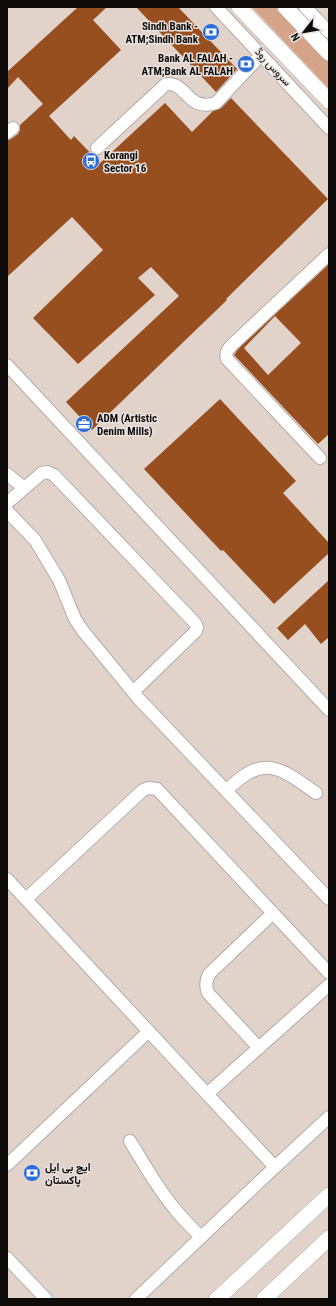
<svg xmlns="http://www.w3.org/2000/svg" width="336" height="1306" viewBox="0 0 336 1306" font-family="'Roboto Condensed',Vazirmatn,sans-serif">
<rect width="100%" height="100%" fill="#e8e1dd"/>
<path fill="#e1d2ca" d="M 7,7 L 329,7 L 329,1299 L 7,1299 Z"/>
<path fill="#d4a388" d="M 252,7 L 278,7 L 329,61 L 329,89 Z"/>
<path fill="#984f1f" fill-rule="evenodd" d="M 78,7 L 107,7 L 93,20 L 121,50 L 49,116 L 71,140 L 74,136 L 100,163 L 165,103 L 192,132 L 213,111 L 221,108 L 231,98 L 328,199 L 226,299 L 227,300 L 92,430 L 66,402 L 179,296 L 151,267 L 138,278 L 155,295 L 78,364 L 33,318 L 103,250 L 72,217 L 7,277 L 7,140 L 11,139 L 18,134 L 20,130 L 20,125 L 43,104 L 18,77 L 7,89 L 7,72 Z
M 136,7 L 178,7 L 237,69 L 216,92 Z
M 329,264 L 329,434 L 318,444 L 234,355 L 238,349 ZM 275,316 L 301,343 L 268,375 L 244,348 Z
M 220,399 L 296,481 L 283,493 L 329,543 L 329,553 L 274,604 L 223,550 L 221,551 L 144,469 Z
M 329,580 L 329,637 L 321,644 L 305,624 L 288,640 L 277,628 Z"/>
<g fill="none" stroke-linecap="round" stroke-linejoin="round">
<g stroke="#b4ada9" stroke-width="14">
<path id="minor" d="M 216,7 L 329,128
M 305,7 L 329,32
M 7,133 L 13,128
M 97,148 L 166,84 C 188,82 186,112 216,103 L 261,55
M 7,365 L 329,710
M 320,458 L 227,359 C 225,352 228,349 233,344 L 329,254
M 7,474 L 24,488
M 7,503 L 42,473 L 47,472 L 54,475 L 195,623 L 197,627 L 196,631 L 133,692
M 7,511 L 35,540 L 59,580 L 75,619 L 83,631 L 138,698 L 329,899
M 226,791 C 263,754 278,766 316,793
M 7,879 L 275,1167 L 136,1299
M 26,899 L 143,790 L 148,788 L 157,789 L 329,973
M 259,1048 L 208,993 C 205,986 206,980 209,974 L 273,913
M 207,1094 L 329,985
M 130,1141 C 145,1166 160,1192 179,1214 C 186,1222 194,1230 201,1237
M 7,1165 L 149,1031
M 275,1167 L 329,1117
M 7,1258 L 46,1299"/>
</g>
<g stroke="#b4ada9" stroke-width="16">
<path id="major" d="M 239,7 L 329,101
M 285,7 L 329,53
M 217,1299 L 329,1195
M 264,1299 L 329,1238"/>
</g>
<use href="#minor" stroke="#fff" stroke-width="12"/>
<use href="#major" stroke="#fff" stroke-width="15"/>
</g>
<defs>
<g id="bank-disc" transform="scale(0.9)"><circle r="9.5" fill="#2d6edb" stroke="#e8e1dd"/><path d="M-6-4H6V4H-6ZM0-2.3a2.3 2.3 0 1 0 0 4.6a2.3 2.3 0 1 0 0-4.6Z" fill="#fff"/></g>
<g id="bus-disc" transform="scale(0.9)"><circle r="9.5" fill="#2d6edb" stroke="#e8e1dd"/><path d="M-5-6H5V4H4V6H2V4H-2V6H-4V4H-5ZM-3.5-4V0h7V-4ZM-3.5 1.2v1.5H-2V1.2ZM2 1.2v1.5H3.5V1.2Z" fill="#fff"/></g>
<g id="office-disc" transform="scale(0.9)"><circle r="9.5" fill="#2d6edb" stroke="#e8e1dd"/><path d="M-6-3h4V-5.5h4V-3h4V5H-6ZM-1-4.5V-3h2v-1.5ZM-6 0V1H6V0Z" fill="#fff"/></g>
</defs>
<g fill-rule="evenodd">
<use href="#bank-disc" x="211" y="32"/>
<use href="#bank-disc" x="246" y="64"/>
<use href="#bus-disc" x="91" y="161"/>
<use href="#office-disc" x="84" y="424"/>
<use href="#bank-disc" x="32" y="1173"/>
</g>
<g text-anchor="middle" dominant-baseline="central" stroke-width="3" stroke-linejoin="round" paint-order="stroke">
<g font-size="11" font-weight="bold" fill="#0e0b0a" stroke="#e8e1dd" text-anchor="start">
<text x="198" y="26" text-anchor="end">Sindh Bank -<tspan x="198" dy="13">ATM;Sindh Bank</tspan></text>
<text x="233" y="58" text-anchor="end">Bank AL FALAH -<tspan x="233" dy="13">ATM;Bank AL FALAH</tspan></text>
<text x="104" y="155">Korangi<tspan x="104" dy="13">Sector 16</tspan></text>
<text x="97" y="418">ADM (Artistic<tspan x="97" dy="13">Denim Mills)</tspan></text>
<text x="45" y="1167">ایچ بی ایل<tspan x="45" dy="13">پاکستان</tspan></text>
</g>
<g font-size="11" fill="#0e0b0a" stroke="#e8e1dd">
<text transform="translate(273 67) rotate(47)">سروس روڈ</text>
</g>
</g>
<rect width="336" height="1306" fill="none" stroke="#0e0b0a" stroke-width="16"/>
<g transform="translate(304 32) rotate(239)" stroke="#e8e1dd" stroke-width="3" paint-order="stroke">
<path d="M0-3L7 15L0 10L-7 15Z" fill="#0e0b0a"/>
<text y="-6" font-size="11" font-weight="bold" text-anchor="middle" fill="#0e0b0a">N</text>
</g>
</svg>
